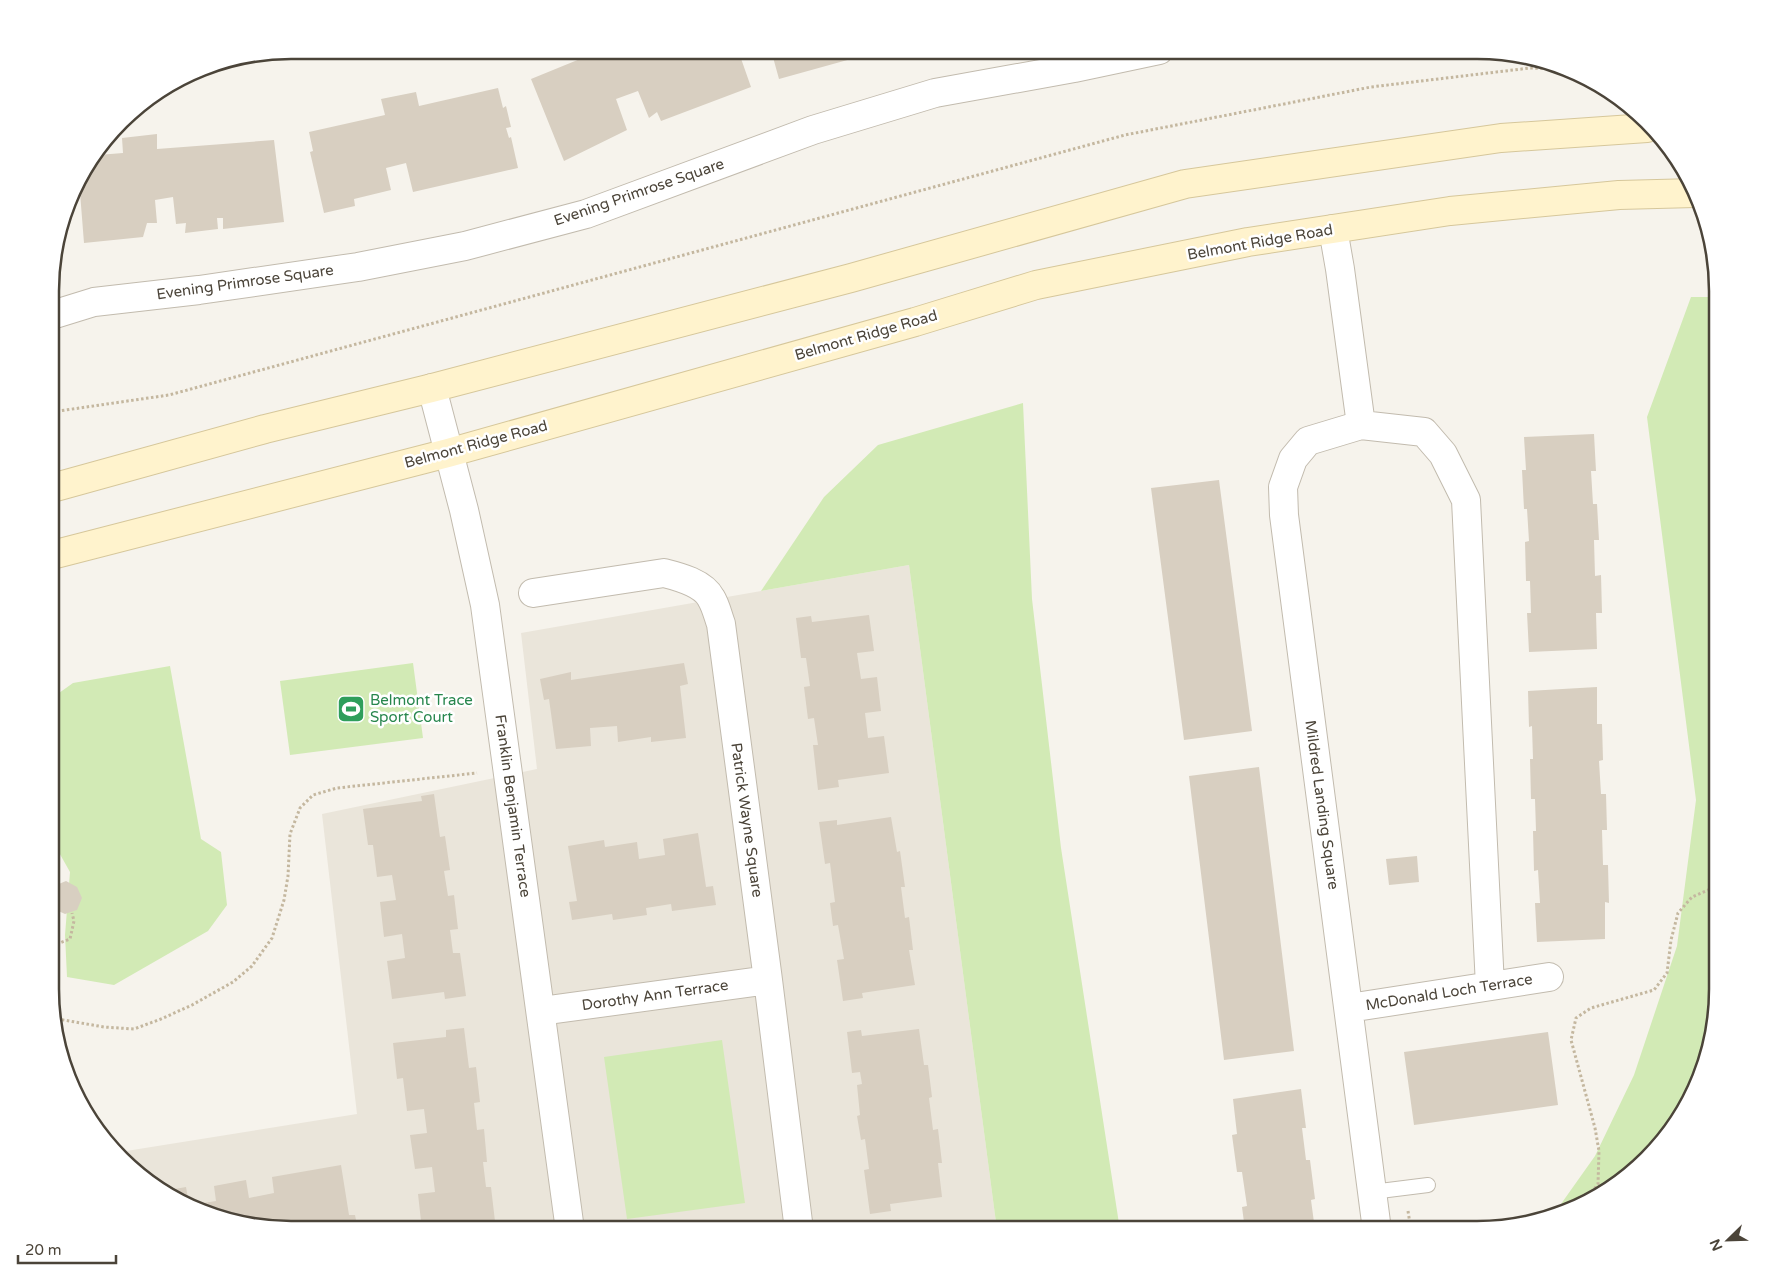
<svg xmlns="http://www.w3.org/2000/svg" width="1768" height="1280" viewBox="0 0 1768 1280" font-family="'Varela Round',sans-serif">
<rect width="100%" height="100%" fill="#f6f3ec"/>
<path fill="#eae5da" d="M 909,565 L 997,1230 L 276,1229 L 213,1217 L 144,1180 L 120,1152 L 357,1114 L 322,814 L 537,769 L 521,633 Z"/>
<path fill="#d2eab5" d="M 1691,297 L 1717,297 L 1717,1004 L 1700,1081 L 1668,1136 L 1584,1205 L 1556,1211 L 1595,1156 L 1634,1075 L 1677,946 L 1696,800 L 1647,417 Z
M 1023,403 L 1032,599 L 1061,848 L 1120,1230 L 997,1230 L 909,565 L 761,591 L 824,497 L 878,445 Z
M 413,663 L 423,738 L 290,755 L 280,681 Z
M 170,666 L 201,839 L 221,852 L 227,905 L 208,931 L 114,985 L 67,977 L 65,935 L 70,872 L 52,840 L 52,698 L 73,683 Z
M 722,1040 L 745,1203 L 627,1219 L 604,1057 Z"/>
<path fill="#d8cfc1" d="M 602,50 L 738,50 L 751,87 L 661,121 L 657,112 L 649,118 L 638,91 L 616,99 L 627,130 L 564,161 L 531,79 Z
M 771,50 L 849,50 L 851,59 L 779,79 Z
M 498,88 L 503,108 L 506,106 L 511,127 L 506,128 L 509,138 L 511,137 L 518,168 L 413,192 L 406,163 L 386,168 L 391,190 L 354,199 L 355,206 L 324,213 L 310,152 L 313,151 L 309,132 L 385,115 L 381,99 L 416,92 L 419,106 Z
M 157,134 L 157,149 L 274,140 L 284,222 L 223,229 L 223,218 L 217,218 L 218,229 L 185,233 L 186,223 L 176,224 L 173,197 L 155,200 L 157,223 L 147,223 L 143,237 L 84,243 L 79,180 L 98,155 L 123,153 L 122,138 Z
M 1594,434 L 1596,471 L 1591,471 L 1593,504 L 1597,504 L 1599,540 L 1594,540 L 1595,576 L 1601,575 L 1602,613 L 1596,613 L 1597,649 L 1529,652 L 1527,613 L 1531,613 L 1530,581 L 1526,581 L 1525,542 L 1529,541 L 1527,509 L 1524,509 L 1522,470 L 1526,470 L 1524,437 Z
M 1219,480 L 1252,731 L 1184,740 L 1151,488 Z
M 869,615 L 874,651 L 857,653 L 861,679 L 877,677 L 881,711 L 865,713 L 868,738 L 884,736 L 889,773 L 838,780 L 839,787 L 818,790 L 813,745 L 818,745 L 814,718 L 808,719 L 804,687 L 810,686 L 806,658 L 801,658 L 796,618 L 811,616 L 812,622 Z
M 684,663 L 688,684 L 680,686 L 686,738 L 651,742 L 651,737 L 618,742 L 617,726 L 590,728 L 591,746 L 556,749 L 549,699 L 544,700 L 540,679 L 571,672 L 571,680 Z
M 1597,687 L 1597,724 L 1602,724 L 1603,760 L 1599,761 L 1601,794 L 1606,794 L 1607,830 L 1602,830 L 1603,865 L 1608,865 L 1609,903 L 1605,902 L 1605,939 L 1537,942 L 1535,903 L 1540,903 L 1538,870 L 1534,871 L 1533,831 L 1536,831 L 1535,799 L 1531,799 L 1530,759 L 1533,759 L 1532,726 L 1529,727 L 1528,691 Z
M 1259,767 L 1294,1051 L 1224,1060 L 1189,776 Z
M 434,794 L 440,837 L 445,836 L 450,870 L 444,871 L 448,896 L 454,895 L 458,929 L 450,930 L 453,953 L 460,953 L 466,996 L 445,999 L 444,992 L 392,999 L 387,961 L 405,958 L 402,934 L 384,937 L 380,902 L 396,900 L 392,875 L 377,877 L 373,845 L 368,845 L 363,809 L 422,801 L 421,796 Z
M 891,817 L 897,852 L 900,851 L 905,887 L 901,887 L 905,918 L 909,917 L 913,950 L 909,950 L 915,985 L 862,993 L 863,998 L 843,1001 L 837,960 L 844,959 L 838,925 L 833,926 L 830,903 L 835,902 L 830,863 L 825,864 L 819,822 L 837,820 L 837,825 Z
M 698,833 L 706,887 L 713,886 L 716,905 L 672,911 L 671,904 L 646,908 L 647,915 L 613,920 L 612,914 L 572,920 L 569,902 L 577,901 L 568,846 L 604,840 L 605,847 L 637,842 L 639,859 L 665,855 L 663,839 Z
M 1417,856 L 1419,882 L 1389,885 L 1386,859 Z
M 66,881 L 77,887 L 82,898 L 77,910 L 65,914 L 54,909 L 52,904 L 52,892 L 54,886 Z
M 464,1028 L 469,1068 L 476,1067 L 480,1102 L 474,1103 L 477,1130 L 484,1129 L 487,1162 L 483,1162 L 486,1187 L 491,1187 L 496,1230 L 476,1230 L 475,1225 L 441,1230 L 422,1230 L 418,1194 L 435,1192 L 432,1167 L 415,1169 L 410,1135 L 427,1133 L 424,1109 L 407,1111 L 403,1078 L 397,1079 L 393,1043 L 446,1037 L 446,1030 Z
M 919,1029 L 924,1065 L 928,1065 L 932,1097 L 929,1098 L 933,1130 L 938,1129 L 942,1163 L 938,1163 L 942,1197 L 890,1204 L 891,1211 L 870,1214 L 864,1170 L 869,1169 L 865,1139 L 861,1140 L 857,1116 L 860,1115 L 857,1085 L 862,1084 L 860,1072 L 852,1073 L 847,1032 L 861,1030 L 862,1036 Z
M 1548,1032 L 1558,1105 L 1414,1125 L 1404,1052 Z
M 1301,1089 L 1306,1128 L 1302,1128 L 1306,1160 L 1310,1160 L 1315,1199 L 1311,1200 L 1315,1230 L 1245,1230 L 1242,1207 L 1247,1206 L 1242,1172 L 1237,1172 L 1232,1135 L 1237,1134 L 1233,1099 Z
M 341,1165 L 349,1215 L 355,1215 L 358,1230 L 276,1229 L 213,1217 L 191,1205 L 216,1201 L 214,1186 L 246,1180 L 249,1198 L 274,1193 L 272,1177 Z
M 186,1187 L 189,1204 L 164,1191 Z"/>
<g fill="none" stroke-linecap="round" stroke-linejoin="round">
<g stroke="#c2bbae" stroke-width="16">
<path id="service" d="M 1372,1192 L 1428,1185"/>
</g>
<g stroke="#c2bbae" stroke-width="30">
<path id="minor" d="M 1333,229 L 1340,269 L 1361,425
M 52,315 L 94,302 L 199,290 L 358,267 L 465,246 L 586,214 L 813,130 L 935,93 L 1074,68 L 1159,50
M 432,388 L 464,510 L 485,605 L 570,1230
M 533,593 L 664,573 C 680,577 703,583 711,598 C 716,606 718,616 721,624 L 768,980 L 799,1230
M 1349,1008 L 1549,977
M 541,1011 L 768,980
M 1377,1230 L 1284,515 L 1283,487 L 1293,459 L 1308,441 L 1361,425 L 1424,432 L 1443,454 L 1466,500 L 1490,986"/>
</g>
<g stroke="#d6c79b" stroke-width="30">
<path id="secondary" d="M 52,488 L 265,429 L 432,388 L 851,278 L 1185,184 L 1501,138 L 1647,128
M 52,555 L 448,453 L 915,322 L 1036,285 L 1248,242 L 1450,211 L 1619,195 L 1695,193"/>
</g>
<path stroke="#c4b79f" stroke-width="3" stroke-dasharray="2.5 2.5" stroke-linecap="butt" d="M 52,412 L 169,395 L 1125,135 L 1371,87 L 1530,68 L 1571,69
M 52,946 L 70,939 L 74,921 L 72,913
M 52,1018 L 104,1027 L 134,1029 L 161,1019 L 192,1005 L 233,982 L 252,966 L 272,938 L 284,900 L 288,876 L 290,834 L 300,808 L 313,795 L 337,788 L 477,773
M 1583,1205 L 1598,1184 L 1599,1151 L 1595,1128 L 1571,1040 L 1576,1018 L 1591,1008 L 1654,990 L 1667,973 L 1671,940 L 1678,913 L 1692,897 L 1717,886
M 1408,1211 L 1411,1230"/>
<use href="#service" stroke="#fff" stroke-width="14"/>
<use href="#minor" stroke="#fff" stroke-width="28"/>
<use href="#secondary" stroke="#fff3cd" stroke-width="28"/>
</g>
<defs>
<g id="stadium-square" transform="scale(1.4375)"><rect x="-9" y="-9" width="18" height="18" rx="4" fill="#2e9e5b" stroke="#fff"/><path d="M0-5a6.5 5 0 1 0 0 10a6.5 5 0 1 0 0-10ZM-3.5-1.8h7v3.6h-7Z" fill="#fff"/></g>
</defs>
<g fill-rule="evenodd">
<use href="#stadium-square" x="351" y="709"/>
</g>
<g text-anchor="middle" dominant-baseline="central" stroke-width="5" stroke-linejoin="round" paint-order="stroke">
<g font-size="15" fill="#4b4439" stroke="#fff">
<text transform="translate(639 192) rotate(-19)">Evening Primrose Square</text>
<text transform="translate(1260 242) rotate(-10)">Belmont Ridge Road</text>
<text transform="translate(245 282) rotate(-8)">Evening Primrose Square</text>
<text transform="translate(866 335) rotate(-16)">Belmont Ridge Road</text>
<text transform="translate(476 444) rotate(-15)">Belmont Ridge Road</text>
<text transform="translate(1322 805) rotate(82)">Mildred Landing Square</text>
<text transform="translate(513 806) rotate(82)">Franklin Benjamin Terrace</text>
<text transform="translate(747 820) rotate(82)">Patrick Wayne Square</text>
<text transform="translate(1449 992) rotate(-9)">McDonald Loch Terrace</text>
<text transform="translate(655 995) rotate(-8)">Dorothy Ann Terrace</text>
</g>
<g font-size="15" fill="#27864d" stroke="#fff" text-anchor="start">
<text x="370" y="700">Belmont Trace<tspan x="370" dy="17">Sport Court</tspan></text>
</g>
</g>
<path d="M0 0H1768V1280H0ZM291 59H1477A232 232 0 0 1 1709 291V989A232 232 0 0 1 1477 1221H291A232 232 0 0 1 59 989V291A232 232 0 0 1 291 59Z" fill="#fff" fill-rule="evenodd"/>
<path fill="none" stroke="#4b4439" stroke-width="2.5" d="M291 59H1477A232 232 0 0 1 1709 291V989A232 232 0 0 1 1477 1221H291A232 232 0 0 1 59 989V291A232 232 0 0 1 291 59Z"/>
<g transform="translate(1728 1240) rotate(247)" stroke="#ffffff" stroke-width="4" paint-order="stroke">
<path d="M0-4L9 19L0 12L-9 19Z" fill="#4b4439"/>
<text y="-8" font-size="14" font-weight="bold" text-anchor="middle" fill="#4b4439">N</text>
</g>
<path d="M18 1255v8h98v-8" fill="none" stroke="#4b4439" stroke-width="2.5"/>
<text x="25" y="1255" font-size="15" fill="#4b4439" stroke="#ffffff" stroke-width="4" paint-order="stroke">20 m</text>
</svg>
